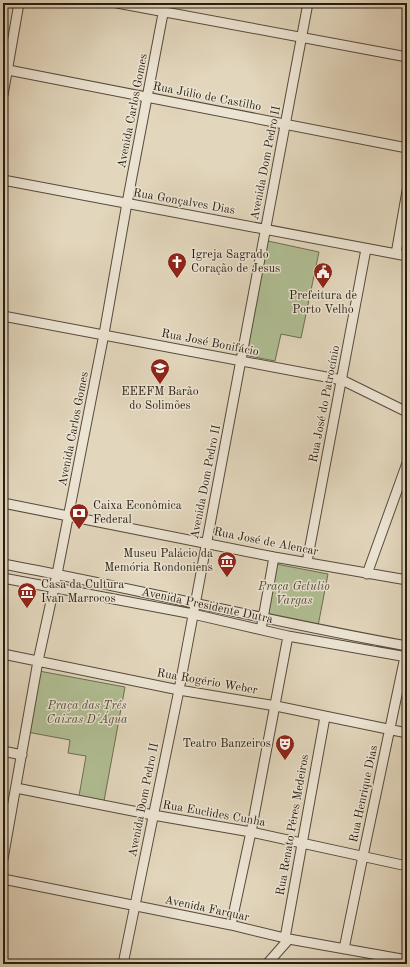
<svg xmlns="http://www.w3.org/2000/svg" width="410" height="967" viewBox="0 0 410 967" font-family="'Old Standard TT',serif">
<rect width="100%" height="100%" fill="#e2d6bc"/>
<filter id="stains"><feTurbulence type="fractalNoise" baseFrequency=".005" numOctaves="4"/><feColorMatrix values="0 0 0 0 .2 0 0 0 0 .09 0 0 0 0 .02 0 0 0 .5 -.17"/></filter>
<radialGradient id="worn" r=".72"><stop offset=".6" stop-color="#630" stop-opacity="0"/><stop offset="1" stop-color="#630" stop-opacity=".3"/></radialGradient>
<path fill="#b0be93" stroke="#6c6e52" d="M 268,241 L 319,252 L 301,338 L 281,334 L 275,361 L 244,355 Z
M 271,563 L 328,574 L 318,626 L 261,615 Z
M 39,671 L 125,687 L 104,801 L 79,796 L 86,756 L 68,753 L 70,740 L 27,732 Z"/>
<g fill="none" stroke-linecap="round" stroke-linejoin="round">
<g stroke="#564b3c" stroke-width="11">
<path id="minor" d="M 117,3 L 407,57
M 3,69 L 407,148
M 3,95 L 19,3
M 3,180 L 407,256
M 396,254 L 407,191
M 3,316 L 342,380 L 407,412
M 3,503 L 274,557 L 407,580
M 307,562 L 366,249
M 3,564 C 138,589 272,622 407,646
M 367,574 L 407,463
M 3,578 L 193,614 L 288,636 L 407,657
M 262,624 L 274,557
M 3,654 L 179,690 L 276,706 L 407,733
M 3,751 L 22,755
M 16,788 L 153,815 L 251,832 L 407,866
M 3,859 L 38,661 L 57,574 L 104,334 L 127,203 L 165,3
M 3,879 L 231,925 L 289,939 L 407,960
M 231,925 L 251,832 L 288,636
M 285,938 L 325,717
M 344,949 L 363,856 L 406,652
M 123,964 L 179,690 L 308,3
M 267,964 L 289,939"/>
</g>
<use href="#minor" stroke="#ece4d3" stroke-width="9"/>
<path stroke="#271d11" stroke-width="2.5" stroke-dasharray="7 7" stroke-linecap="butt" d="M 237,964 L 237,962"/>
</g>
<defs>
<g id="church-pin" transform="scale(1)"><path d="M0 17L-7.5 6A9.5 9.5 0 1 1 7.5 6Z" fill="#8f2418" stroke="#ece4d3"/><path d="M-1.2-6h2.4v3.5h3.3v2.4h-3.3V6h-2.4V-.1h-3.3v-2.4h3.3Z" fill="#fff"/></g>
<g id="civic-pin" transform="scale(1)"><path d="M0 17L-7.5 6A9.5 9.5 0 1 1 7.5 6Z" fill="#8f2418" stroke="#ece4d3"/><path d="M-.6-6.5H3V-4.5H.6V-3L4-1V1h2V6H-6V1h2V-1L-.6-3ZM-1.2 2.5V6h2.4V2.5Z" fill="#fff"/></g>
<g id="school-pin" transform="scale(1)"><path d="M0 17L-7.5 6A9.5 9.5 0 1 1 7.5 6Z" fill="#8f2418" stroke="#ece4d3"/><path d="M0-5L7-2L0 1L-7-2ZM-4 1L0 2.5L4 1V4Q0 6-4 4Z" fill="#fff"/></g>
<g id="bank-pin" transform="scale(1)"><path d="M0 17L-7.5 6A9.5 9.5 0 1 1 7.5 6Z" fill="#8f2418" stroke="#ece4d3"/><path d="M-6-4H6V4H-6ZM0-2.3a2.3 2.3 0 1 0 0 4.6a2.3 2.3 0 1 0 0-4.6Z" fill="#fff"/></g>
<g id="museum-pin" transform="scale(1)"><path d="M0 17L-7.5 6A9.5 9.5 0 1 1 7.5 6Z" fill="#8f2418" stroke="#ece4d3"/><path d="M0-6L6-3V-2H-6V-3ZM-5-1h2V3h-2ZM-1-1h2V3h-2ZM3-1h2V3H3ZM-6 4H6V6H-6Z" fill="#fff"/></g>
<g id="theatre-pin" transform="scale(1)"><path d="M0 17L-7.5 6A9.5 9.5 0 1 1 7.5 6Z" fill="#8f2418" stroke="#ece4d3"/><path d="M-5-5.5Q0-4 5-5.5V0Q5 5 0 6Q-5 5-5 0ZM-3.3-2.5H-1v1.5H-3.3ZM1-2.5H3.3v1.5H1ZM-2.8 1Q0 5.5 2.8 1Z" fill="#fff"/></g>
</defs>
<g fill-rule="evenodd">
<use href="#church-pin" x="177" y="262"/>
<use href="#civic-pin" x="323" y="272"/>
<use href="#school-pin" x="160" y="368"/>
<use href="#bank-pin" x="79" y="513"/>
<use href="#museum-pin" x="227" y="561"/>
<use href="#museum-pin" x="27" y="592"/>
<use href="#theatre-pin" x="285" y="744"/>
</g>
<g text-anchor="middle" dominant-baseline="central" stroke-width="3" stroke-linejoin="round" paint-order="stroke">
<g font-size="12" fill="#271d11" stroke="#ece4d3">
<text transform="translate(207 97) rotate(11)">Rua Júlio de Castilho</text>
<text transform="translate(133 111) rotate(-79)">Avenida Carlos Gomes</text>
<text transform="translate(266 163) rotate(-79)">Avenida Dom Pedro II</text>
<text transform="translate(184 202) rotate(10)">Rua Gonçalves Dias</text>
<text transform="translate(210 343) rotate(11)">Rua José Bonifácio</text>
<text transform="translate(325 404) rotate(-79)">Rua José do Patrocínio</text>
<text transform="translate(74 429) rotate(-79)">Avenida Carlos Gomes</text>
<text transform="translate(206 482) rotate(-79)">Avenida Dom Pedro II</text>
<text transform="translate(266 542) rotate(11)">Rua José de Alencar</text>
<text transform="translate(207 606) rotate(12)">Avenida Presidente Dutra</text>
<text transform="translate(207 682) rotate(10)">Rua Rogério Weber</text>
<text transform="translate(364 794) rotate(-78)">Rua Henrique Dias</text>
<text transform="translate(144 800) rotate(-79)">Avenida Dom Pedro II</text>
<text transform="translate(214 814) rotate(10)">Rua Euclides Cunha</text>
<text transform="translate(293 825) rotate(-80)">Rua Renato Péres Medeiros</text>
<text transform="translate(207 909) rotate(12)">Avenida Farquar</text>
</g>
<g font-size="12" fill="#271d11" stroke="#ece4d3" text-anchor="start">
<text x="191" y="255">Igreja Sagrado<tspan x="191" dy="14">Coração de Jesus</tspan></text>
<text x="323" y="296" text-anchor="middle">Prefeitura de<tspan x="323" dy="14">Porto Velho</tspan></text>
<text x="160" y="392" text-anchor="middle">EEEFM Barão<tspan x="160" dy="14">do Solimões</tspan></text>
<text x="93" y="506">Caixa Econômica<tspan x="93" dy="14">Federal</tspan></text>
<text x="213" y="554" text-anchor="end">Museu Palácio da<tspan x="213" dy="14">Memória Rondoniens</tspan></text>
<text x="41" y="585">Casa da Cultura<tspan x="41" dy="14">Ivan Marrocos</tspan></text>
<text x="271" y="744" text-anchor="end">Teatro Banzeiros</text>
</g>
<g font-size="12" font-style="italic" fill="#504d38" stroke="#ece4d3">
<text x="294" y="587">Praça Getulio<tspan x="294" dy="14">Vargas</tspan></text>
<text x="87" y="706">Praça das Três<tspan x="87" dy="14">Caixas D´Água</tspan></text>
</g>
</g>
<rect width="410" height="967" fill="none" stroke="#e2d6bc" stroke-width="16"/>
<rect x="4" y="4" width="402" height="959" fill="none" stroke="#271d11" stroke-width="2"/>
<rect x="8" y="8" width="394" height="951" fill="none" stroke="#271d11"/>
<rect width="100%" height="100%" filter="url(#stains)"/>
<rect width="100%" height="100%" fill="url(#worn)"/>
</svg>
